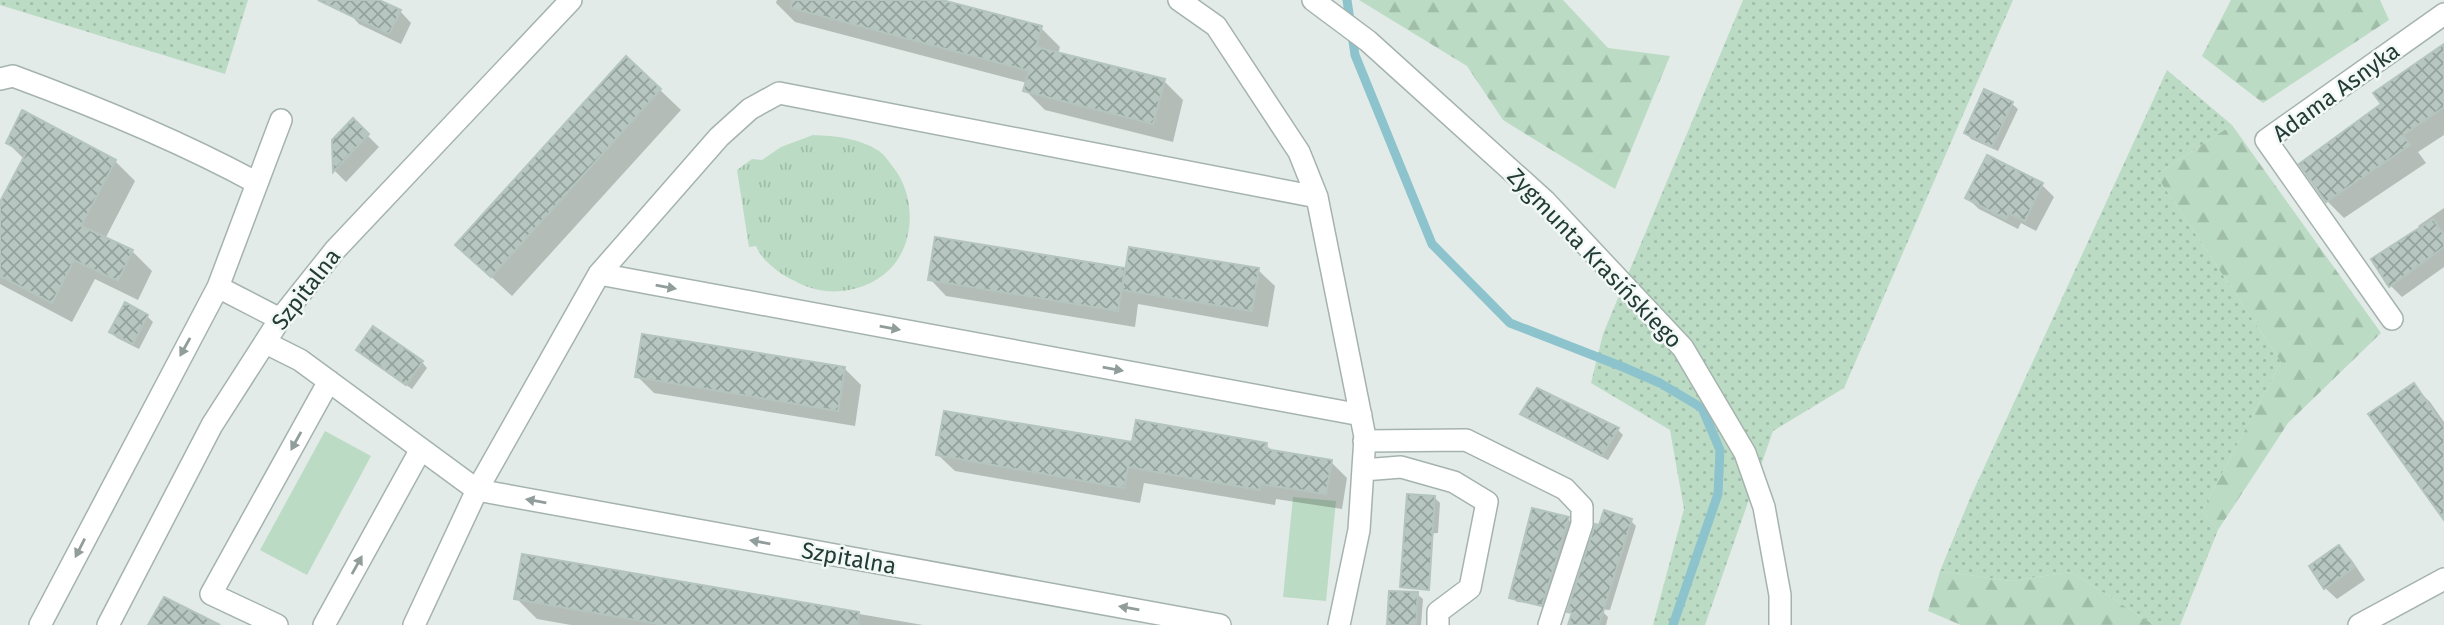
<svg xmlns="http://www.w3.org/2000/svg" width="2444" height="625" viewBox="0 0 2444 625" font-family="'Fira Sans',sans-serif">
<defs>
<pattern id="grass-dots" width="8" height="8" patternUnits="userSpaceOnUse" patternTransform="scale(1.75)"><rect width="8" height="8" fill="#bbdbc4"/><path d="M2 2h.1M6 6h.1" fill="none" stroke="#a0bda9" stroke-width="1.8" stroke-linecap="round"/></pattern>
<pattern id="forest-firs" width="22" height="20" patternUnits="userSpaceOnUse" patternTransform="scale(1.75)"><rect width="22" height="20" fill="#bbdbc4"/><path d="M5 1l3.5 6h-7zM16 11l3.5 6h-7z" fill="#a0bda9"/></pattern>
<pattern id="park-tufts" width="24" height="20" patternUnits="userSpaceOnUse" patternTransform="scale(1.75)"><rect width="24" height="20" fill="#bbdbc4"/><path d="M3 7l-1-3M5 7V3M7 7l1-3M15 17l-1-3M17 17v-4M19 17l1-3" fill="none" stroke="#a0bda9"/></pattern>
<pattern id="building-cross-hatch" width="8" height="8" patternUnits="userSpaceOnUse" patternTransform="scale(1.75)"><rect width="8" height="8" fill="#b7c6c0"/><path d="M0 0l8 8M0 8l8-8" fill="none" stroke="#94a29d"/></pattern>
</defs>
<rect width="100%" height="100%" fill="#e2ebe7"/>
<path fill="url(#grass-dots)" d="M 0,0 L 248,0 L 225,74 L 0,5 Z
M 1743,0 L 2013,0 L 1844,388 L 1773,431 L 1705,625 L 1653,625 L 1684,509 L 1670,430 L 1591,383 L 1603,334 Z
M 2167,70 L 2232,125 L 2156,175 L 2281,362 L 2202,511 L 2218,530 L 2180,625 L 2154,625 L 2071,572 L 2011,581 L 1940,571 L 1971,496 Z"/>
<path fill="url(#forest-firs)" d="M 1359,0 L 1563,0 L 1608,48 L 1670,56 L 1615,189 L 1503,120 L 1467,66 Z
M 2231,0 L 2380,0 L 2389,20 L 2263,103 L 2202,56 Z
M 2232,125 L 2381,333 L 2288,423 L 2218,530 L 2202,511 L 2281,362 L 2156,175 Z
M 1940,571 L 2011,581 L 2071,572 L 2154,625 L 1961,625 L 1928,611 Z"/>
<path fill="url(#park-tufts)" d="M 813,135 C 836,136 859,138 879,151 C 885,155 889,162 893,167 C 916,195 916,244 889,270 C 864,294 824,298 795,281 C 780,274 762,261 756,246 L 749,247 L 737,170 L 752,159 L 762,160 L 781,147 Z"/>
<path fill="#bbdbc4" d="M 325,431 L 371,456 L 307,575 L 260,550 Z
M 1293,497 L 1336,501 L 1326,601 L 1283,597 Z"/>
<path fill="#0003" d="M 354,0 L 375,0 L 400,11 L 411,23 L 401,44 L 359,24 L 348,12 Z
M 777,0 L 935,0 L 1041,28 L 1060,47 L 1058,54 L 1164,81 L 1183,100 L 1173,142 L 1045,110 L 1025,90 L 1027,83 L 795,22 L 776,3 Z
M 2444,47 L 2444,135 L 2418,152 L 2426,163 L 2344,218 L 2327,201 L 2383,105 Z
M 660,90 L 681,110 L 512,296 L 457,245 Z
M 2012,104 L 2018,109 L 1998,151 L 1971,139 L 1966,133 Z
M 353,121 L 379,147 L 346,182 L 335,171 L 333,141 Z
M 8,143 L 115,161 L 135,181 L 105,239 L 132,251 L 152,271 L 138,300 L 95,279 L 72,322 L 0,284 L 0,206 L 24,159 Z
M 1988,157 L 2042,185 L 2054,197 L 2036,231 L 2021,223 L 2018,229 L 1979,209 L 1967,198 Z
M 2444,208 L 2444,267 L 2402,297 L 2390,285 L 2421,229 L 2418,226 Z
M 1124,270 L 1127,272 L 1258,270 L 1275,286 L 1268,327 L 1138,304 L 1135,327 L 946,296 L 930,279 Z
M 147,316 L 153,322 L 139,349 L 117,338 L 111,332 Z
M 364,355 L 422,362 L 427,368 L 412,389 Z
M 845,369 L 861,385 L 855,426 L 654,393 L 637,376 Z
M 2413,386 L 2430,402 L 2444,422 L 2444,517 Z
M 1522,414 L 1618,430 L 1623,435 L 1608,460 L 1528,419 Z
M 1134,444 L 1266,445 L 1273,452 L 1331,462 L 1347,478 L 1342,509 L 1276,499 L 1275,505 L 1144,483 L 1140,503 L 955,471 L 938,455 Z
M 1434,497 L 1440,503 L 1438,533 L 1412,535 Z
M 1568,519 L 1574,525 L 1549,604 L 1517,602 L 1512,596 Z
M 1631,521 L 1636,526 L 1610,610 L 1578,607 Z
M 2339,547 L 2351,559 L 2365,580 L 2337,599 L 2325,588 Z
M 524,556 L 923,625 L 571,625 L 537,619 L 516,598 Z
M 1417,594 L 1423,599 L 1421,625 L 1389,625 Z
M 1603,612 L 1608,617 L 1606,625 L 1570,625 Z"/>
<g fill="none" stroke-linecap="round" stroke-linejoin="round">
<path stroke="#8cc3cd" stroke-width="9" d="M 1347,0 L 1355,55 L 1432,244 L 1510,323 L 1623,367 L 1660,383 L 1702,408 L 1720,450 L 1718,494 L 1673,625"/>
</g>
<path fill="url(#building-cross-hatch)" stroke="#b4c4be" stroke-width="2" d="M 318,0 L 379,0 L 401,10 L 389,34 Z
M 792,0 L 942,0 L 1042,26 L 1036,47 L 1165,79 L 1153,124 L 1023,91 L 1029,71 L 791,8 Z
M 2444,44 L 2444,107 L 2403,135 L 2410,145 L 2326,202 L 2299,164 L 2381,104 L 2373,93 Z
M 626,56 L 661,89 L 491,277 L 455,245 Z
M 1984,89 L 2013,102 L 1992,147 L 1964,133 Z
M 22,110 L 116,160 L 81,226 L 133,250 L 118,281 L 74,260 L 52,303 L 0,276 L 0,202 L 26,153 L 6,143 Z
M 353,118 L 369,134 L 333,172 L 332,140 Z
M 1987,155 L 2043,183 L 2025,221 L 2009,213 L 2006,219 L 1965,198 Z
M 2433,219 L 2444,235 L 2444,247 L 2389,287 L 2371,259 Z
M 935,237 L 1125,268 L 1118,311 L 928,280 Z
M 1129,247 L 1259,268 L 1252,311 L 1122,290 Z
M 125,302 L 148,315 L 133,344 L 109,332 Z
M 373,326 L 423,361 L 406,385 L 356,350 Z
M 642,334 L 845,367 L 838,411 L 635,377 Z
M 2414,383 L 2444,427 L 2444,520 L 2368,414 Z
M 1537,388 L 1619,428 L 1602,456 L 1520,414 Z
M 944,411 L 1132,442 L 1136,420 L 1267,443 L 1266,449 L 1332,460 L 1326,494 L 1260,484 L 1259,490 L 1128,467 L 1124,488 L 936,455 Z
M 1407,494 L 1435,496 L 1429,590 L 1400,587 Z
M 1532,508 L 1569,517 L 1542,606 L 1509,598 Z
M 1604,510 L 1632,519 L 1599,625 L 1568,625 L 1572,613 L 1567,612 L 1595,524 L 1599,525 Z
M 2339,545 L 2355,567 L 2324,589 L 2309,566 Z
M 522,554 L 859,612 L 858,625 L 665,625 L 514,599 Z
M 1389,591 L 1418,592 L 1416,625 L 1387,625 Z
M 164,597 L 220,625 L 148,625 Z"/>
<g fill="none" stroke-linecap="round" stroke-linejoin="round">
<g stroke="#a5b3ae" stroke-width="24">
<path id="minor" d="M 1179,0 L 1216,26 L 1299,152 L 1317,197 L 1365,437 L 1359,530 L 1339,625
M 1313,0 L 1368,41 L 1545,201 L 1683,348 L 1745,453 L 1764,507 L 1780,595 L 1780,625
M 0,79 L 13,76 C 97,107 178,140 257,183
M 599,274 L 1361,415
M 218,287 L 280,319
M 2392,319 L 2266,140 L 2444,14
M 266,343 L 300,360 L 477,490 L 1220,625
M 1364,441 L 1466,440 L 1565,489 L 1582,507 L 1582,524 L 1549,625
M 1363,470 L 1401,467 L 1454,482 L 1487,502 L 1470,588 L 1438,612 L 1438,625
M 40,625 L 218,287 L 281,120
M 108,625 L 212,425 L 280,319 L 335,250 L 571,0
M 277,625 L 211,594 L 329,381
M 324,625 L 421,449
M 414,625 L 477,490 L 599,274 L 719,137 L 750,109 L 779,93 L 1317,197
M 2359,625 L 2444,579"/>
</g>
<use href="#minor" stroke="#fff" stroke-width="21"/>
</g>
<defs><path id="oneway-solid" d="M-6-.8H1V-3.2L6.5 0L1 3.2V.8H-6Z" transform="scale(1.75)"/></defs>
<g fill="#919d9a">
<use href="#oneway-solid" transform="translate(666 287) rotate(10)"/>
<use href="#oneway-solid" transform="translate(890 328) rotate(10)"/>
<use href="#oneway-solid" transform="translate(185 347) rotate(119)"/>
<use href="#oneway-solid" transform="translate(1113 369) rotate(10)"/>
<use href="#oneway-solid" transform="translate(296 441) rotate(119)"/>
<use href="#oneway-solid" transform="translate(536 501) rotate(-170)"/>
<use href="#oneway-solid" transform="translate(760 542) rotate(-170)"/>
<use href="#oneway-solid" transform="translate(80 548) rotate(117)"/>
<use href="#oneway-solid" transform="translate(357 565) rotate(-61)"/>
<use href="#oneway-solid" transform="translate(1129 608) rotate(-170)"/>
</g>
<g text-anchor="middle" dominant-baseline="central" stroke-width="5" stroke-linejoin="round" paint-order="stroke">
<g font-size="23" fill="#233b35" stroke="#f2f8f5">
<text transform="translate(2336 92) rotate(-36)">Adama Asnyka</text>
<text transform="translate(1595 258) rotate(46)">Zygmunta Krasińskiego</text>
<text transform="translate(306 289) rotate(-52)">Szpitalna</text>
<text transform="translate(849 558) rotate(10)">Szpitalna</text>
</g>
</g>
</svg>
